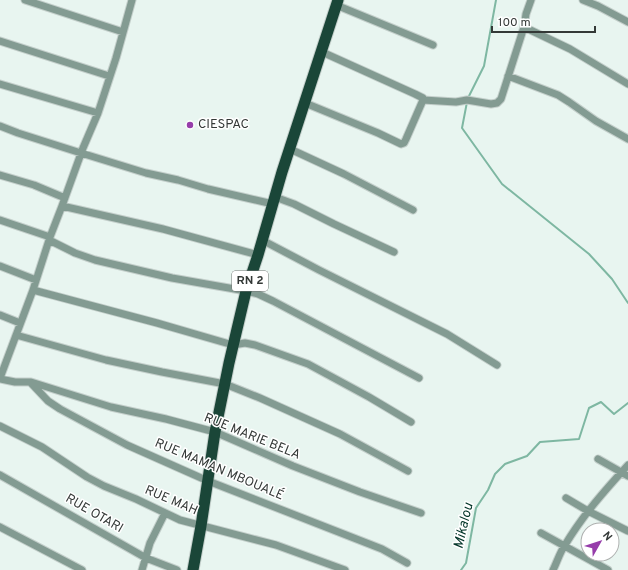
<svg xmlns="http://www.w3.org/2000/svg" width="628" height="570" viewBox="0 0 628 570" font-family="Overpass,sans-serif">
<rect width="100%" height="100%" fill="#e8f5f0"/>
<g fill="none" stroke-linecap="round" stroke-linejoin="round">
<path stroke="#7eb7a2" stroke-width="2" d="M 468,98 L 484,66 L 496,0
M 467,102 L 462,128 L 502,184 L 589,254 L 612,279 L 628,303
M 461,570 L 466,563 L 476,508 L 488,490 L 495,474 L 505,464 L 527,456 L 540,442 L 579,439 L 589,408 L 601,402 L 614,414 L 628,403"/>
<g stroke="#c4cfcb" stroke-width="9">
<path id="minor" d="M 25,0 L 123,32
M 583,0 L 598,6 L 628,22
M 336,5 L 433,45
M 524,27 L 570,49 L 628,84
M 0,41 L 109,76
M 322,52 L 415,94 L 423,98 L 423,100 L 456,102 L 467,100 L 491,104 L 497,103 L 501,99 L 524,27 L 526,14 L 531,0
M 508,76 L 558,95 L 569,102 L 596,121 L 628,139
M 0,84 L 98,113
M 305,103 L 378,133 L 401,144 L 404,143 L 406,139 L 423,100
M 0,126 L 18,133 L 81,153 L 146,173 L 178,180 L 208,189 L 273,204
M 290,149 L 344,174 L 413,210
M 0,175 L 34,185 L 65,198
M 275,197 L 294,204 L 334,224 L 394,252
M 62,206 L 163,229 L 258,255
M 0,220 L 50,237
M 49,240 L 75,253 L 95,260 L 172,278 L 246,291 L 258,294 L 273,301 L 419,378
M 262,240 L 319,270 L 447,334 L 497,365
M 0,266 L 36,280
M 33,290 L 157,323 L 233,345 L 245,343 L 255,345 L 308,364 L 369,397 L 411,422
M 0,315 L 20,323
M 16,335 L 106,360 L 162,372 L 225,384 L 260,398 L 340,434 L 408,471
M 0,378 L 33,290 L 50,237 L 62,206 L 83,148 L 98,113 L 116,58 L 132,0
M 0,379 L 15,382 L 31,382 L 111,407 L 166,419 L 215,432 L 293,466 L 360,492 L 421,513
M 31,383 L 48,401 L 60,409 L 127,445 L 208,481 L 382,549 L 407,563
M 0,426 L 42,447 L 87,477 L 104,486 L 136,499 L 180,520 L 276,545 L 345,570
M 598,459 L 628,476
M 0,475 L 146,558 L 177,570
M 566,498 L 588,511 L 628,531
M 0,527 L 82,570
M 541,533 L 608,570
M 142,570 L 150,543 L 165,513
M 553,570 C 557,562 560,552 565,545 C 583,515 605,490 628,465"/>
</g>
<g stroke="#c4cfcb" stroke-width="13">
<path id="trunk" d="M 193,570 L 201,526 L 215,432 L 229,363 L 246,291 L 258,255 L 282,172 L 338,0"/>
</g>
<use href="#minor" stroke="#839b92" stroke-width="7"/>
<use href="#trunk" stroke="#1a4638" stroke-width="11"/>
</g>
<circle fill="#963daa" stroke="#fff" stroke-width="1.5" cx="190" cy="125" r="4"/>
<g text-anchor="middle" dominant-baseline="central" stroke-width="3" stroke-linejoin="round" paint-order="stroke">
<rect fill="#fff" stroke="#717473" stroke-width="1" x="232" y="271" width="36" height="20" rx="3"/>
<g font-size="12" font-weight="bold" fill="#343937">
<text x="250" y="281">RN 2</text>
</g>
<g font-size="13" fill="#343937" stroke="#fff" text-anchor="start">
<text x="198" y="125">CIESPAC</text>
</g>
<g font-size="13" fill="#343937" stroke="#fff">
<text transform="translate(252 437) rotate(22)">RUE MARIE BELA</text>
<text transform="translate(219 470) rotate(23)">RUE MAMAN MBOUALÉ</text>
<text transform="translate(171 501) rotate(23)">RUE MAH</text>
<text transform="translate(94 514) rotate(30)">RUE OTARI</text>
</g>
<g font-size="14" font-style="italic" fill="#003427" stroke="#fff">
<text transform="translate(464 526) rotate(-77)">Mikalou</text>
</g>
</g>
<g transform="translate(600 542) rotate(51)"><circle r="19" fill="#ffffff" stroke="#aeb0af"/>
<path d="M0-3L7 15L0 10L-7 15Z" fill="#963daa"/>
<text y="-6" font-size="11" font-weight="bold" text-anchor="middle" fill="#343937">N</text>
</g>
<path d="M492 26v6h103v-6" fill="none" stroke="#343937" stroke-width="2"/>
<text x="498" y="26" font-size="12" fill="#343937" stroke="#ffffff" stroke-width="3" paint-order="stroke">100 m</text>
</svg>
